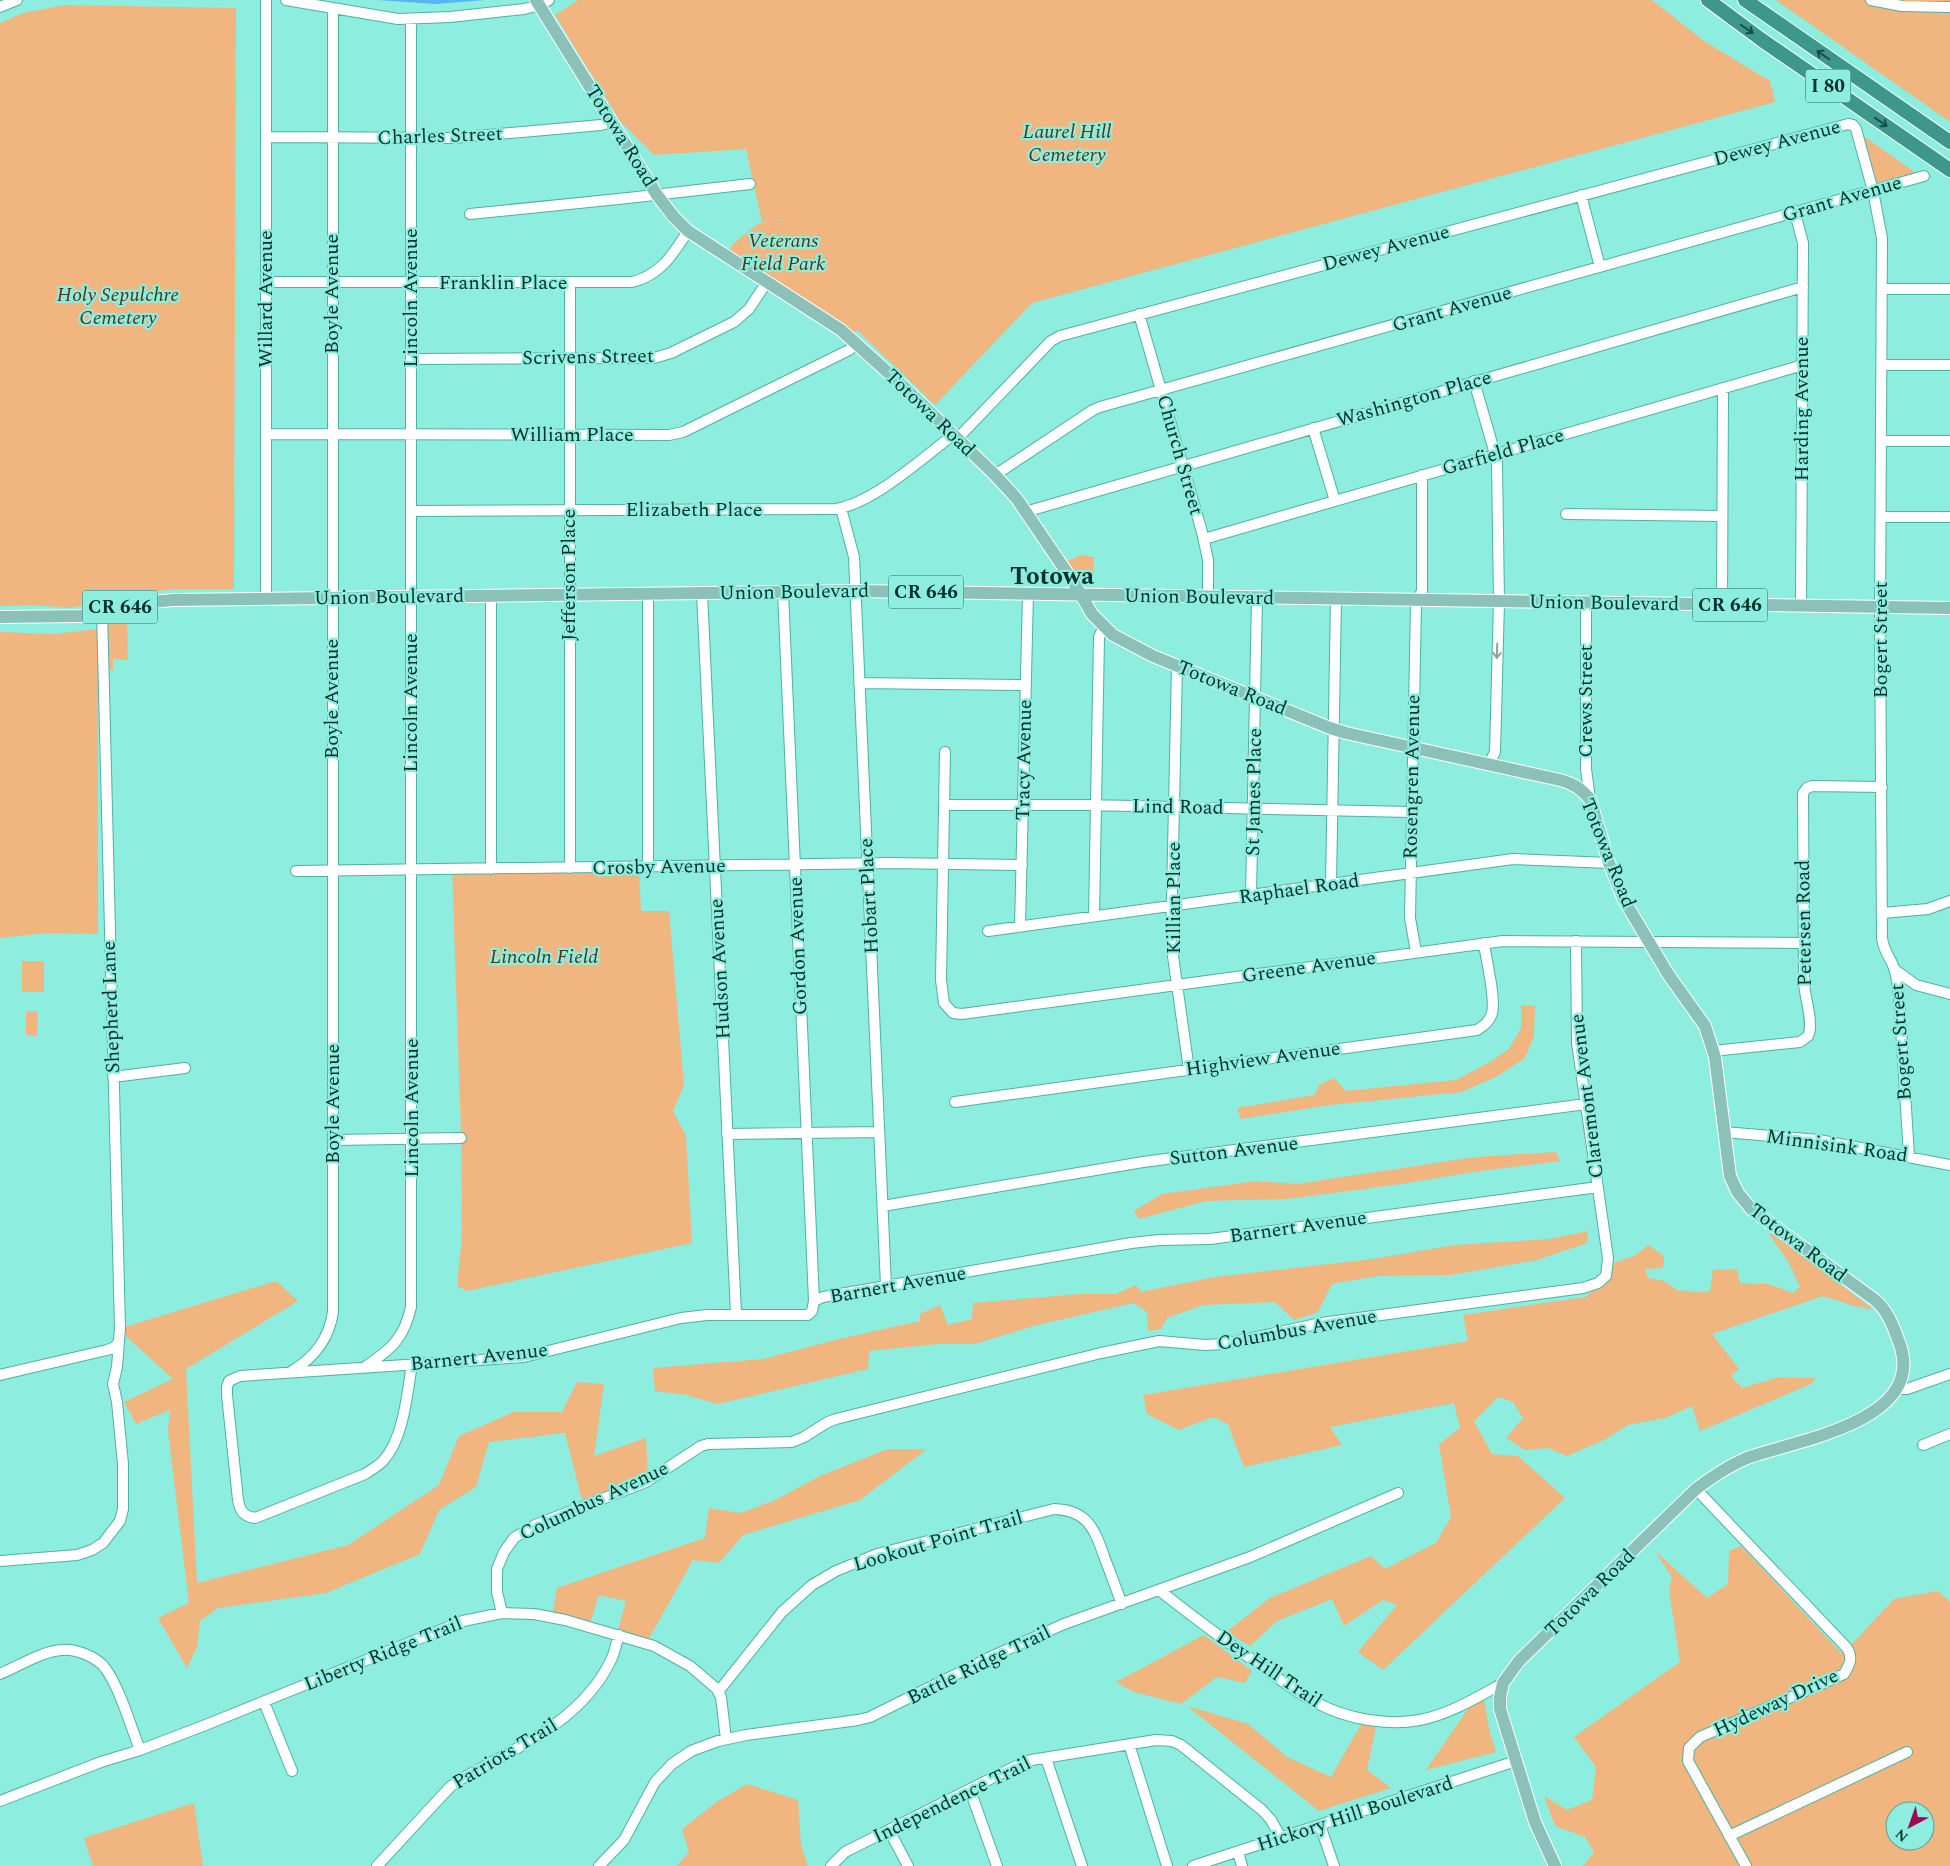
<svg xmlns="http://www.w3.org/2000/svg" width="1950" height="1866" viewBox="0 0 1950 1866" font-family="Spectral,serif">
<rect width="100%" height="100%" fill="#8dedde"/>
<path fill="#f1b580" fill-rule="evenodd" d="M 578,0 L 1652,0 L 1704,41 L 1770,81 L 1775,102 L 1032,303 L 935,405 L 857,330 L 851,335 L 726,254 L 734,243 L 759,223 L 792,219 L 762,222 L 746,149 L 654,155 L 620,121 L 555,15 Z
M 1776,0 L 1950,0 L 1950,122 Z
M 65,5 L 236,8 L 234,589 L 173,589 L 136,594 L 71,608 L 31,605 L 0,606 L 0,23 L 23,13 Z
M 1858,132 L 1920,176 L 1873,189 Z
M 1081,555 L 1094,557 L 1093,584 L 1083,584 L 1067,561 Z
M 127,616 L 128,660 L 113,659 L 113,670 L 105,670 L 106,621 Z
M 98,629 L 98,934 L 46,933 L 0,938 L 0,632 L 54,634 Z
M 452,867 L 639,867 L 641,911 L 669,911 L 684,1085 L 673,1111 L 686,1136 L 692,1243 L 467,1291 L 457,1286 L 462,1236 L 461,1133 Z
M 22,961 L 44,961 L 44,992 L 22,992 Z
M 1521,1005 L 1535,1006 L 1534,1036 L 1525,1058 L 1496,1077 L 1461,1092 L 1330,1105 L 1241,1119 L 1237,1108 L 1315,1095 L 1319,1085 L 1334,1078 L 1346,1091 L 1456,1080 L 1490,1062 L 1509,1049 L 1521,1028 Z
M 26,1011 L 38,1011 L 37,1036 L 26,1035 Z
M 1556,1152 L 1560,1161 L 1473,1172 L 1401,1184 L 1287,1199 L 1206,1201 L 1139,1219 L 1134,1211 L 1162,1194 L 1257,1181 L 1297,1184 L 1475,1157 Z
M 1588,1231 L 1587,1243 L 1537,1260 L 1451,1275 L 1377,1276 L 1332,1284 L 1318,1312 L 1294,1320 L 1275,1302 L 1203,1305 L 1167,1318 L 1161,1329 L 1148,1331 L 1147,1312 L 1134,1303 L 1037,1325 L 975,1344 L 938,1344 L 869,1351 L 868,1369 L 718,1404 L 686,1395 L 655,1391 L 653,1368 L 763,1359 L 839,1339 L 920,1321 L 920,1314 L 940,1305 L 948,1325 L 972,1319 L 973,1303 L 1080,1294 L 1115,1294 L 1136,1285 L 1141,1292 L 1215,1277 L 1373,1259 L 1456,1245 L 1550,1239 Z
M 1772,1232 L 1874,1310 L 1854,1306 L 1823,1296 L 1712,1334 L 1739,1369 L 1731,1376 L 1742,1388 L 1779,1377 L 1816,1378 L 1811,1384 L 1700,1431 L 1692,1406 L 1665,1418 L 1628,1425 L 1604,1440 L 1567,1456 L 1548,1448 L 1525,1450 L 1506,1438 L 1523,1418 L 1513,1402 L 1498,1397 L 1474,1421 L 1492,1454 L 1518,1456 L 1565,1498 L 1383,1670 L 1358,1652 L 1397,1605 L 1383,1600 L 1344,1626 L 1332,1599 L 1277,1621 L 1250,1646 L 1226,1632 L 1270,1598 L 1371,1556 L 1385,1569 L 1436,1543 L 1451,1517 L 1439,1444 L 1460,1428 L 1454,1403 L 1330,1427 L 1342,1445 L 1244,1467 L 1228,1424 L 1213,1417 L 1179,1430 L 1147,1414 L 1143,1395 L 1468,1341 L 1463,1315 L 1586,1297 L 1610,1275 L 1614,1263 L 1636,1255 L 1648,1245 L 1664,1256 L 1663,1268 L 1645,1269 L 1648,1278 L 1664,1281 L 1677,1290 L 1696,1292 L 1710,1291 L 1713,1270 L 1737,1269 L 1740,1283 L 1769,1284 L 1793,1293 L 1800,1287 L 1789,1263 L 1769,1234 Z
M 276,1281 L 298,1301 L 186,1369 L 197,1583 L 348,1545 L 439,1485 L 459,1436 L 514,1412 L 562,1412 L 577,1382 L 604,1384 L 594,1456 L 646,1438 L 648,1479 L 582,1500 L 565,1433 L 489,1442 L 476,1487 L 439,1510 L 420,1554 L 326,1593 L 218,1608 L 200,1621 L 197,1647 L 187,1668 L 158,1618 L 189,1603 L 168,1431 L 170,1410 L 136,1424 L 124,1402 L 173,1379 L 118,1329 Z
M 888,1449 L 927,1449 L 860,1500 L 743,1535 L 719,1563 L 693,1560 L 647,1642 L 617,1634 L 626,1601 L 599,1595 L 589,1626 L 552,1615 L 557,1588 L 705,1538 L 709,1508 L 741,1513 L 775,1500 L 820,1476 Z
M 1741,1546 L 1841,1653 L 1852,1644 L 1894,1599 L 1938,1591 L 1950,1602 L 1950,1866 L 1583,1866 L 1594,1852 L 1585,1837 L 1555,1826 L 1544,1796 L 1567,1810 L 1592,1800 L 1596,1767 L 1574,1737 L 1680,1662 L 1669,1590 L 1672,1577 L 1655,1551 L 1707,1598 L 1728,1584 L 1729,1551 ZM 1895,1811 L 1925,1811 L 1925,1841 L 1895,1841 Z
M 1204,1635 L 1252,1671 L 1245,1683 L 1217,1677 L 1181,1704 L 1134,1692 L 1116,1682 Z
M 1474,1700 L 1484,1700 L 1490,1733 L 1496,1752 L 1426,1770 Z
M 1187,1706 L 1248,1724 L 1287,1757 L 1331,1777 L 1363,1721 L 1377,1722 L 1367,1770 L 1391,1788 L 1319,1811 Z
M 747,1784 L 798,1800 L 801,1845 L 808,1866 L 677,1866 L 689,1852 L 682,1829 L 718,1801 Z
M 194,1803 L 203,1866 L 93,1866 L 84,1838 Z"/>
<path fill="#57b4f6" d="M 377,0 L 485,0 L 436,4 Z"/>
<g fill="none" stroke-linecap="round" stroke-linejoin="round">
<g stroke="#4fb1a2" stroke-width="12">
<path id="minor" d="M 286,0 L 398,19 L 450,17 L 524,9 L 540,5 L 549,0
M 1871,0 L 1902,6 L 1950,7
M 0,7 L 17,0
M 266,137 L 453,138 L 601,125 L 613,122
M 1581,195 L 1600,267
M 1795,213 L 1803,243 L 1801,606
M 470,214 L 628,198 L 750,184
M 266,282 L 632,282 C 661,275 673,254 688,231
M 1882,289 L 1950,289
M 1139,314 L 1202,532 L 1208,560 L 1208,597
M 411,359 L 654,358 L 671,353 L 734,322 L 749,309 L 767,282
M 1882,365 L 1950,365
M 1474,381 L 1497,461 L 1499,602 L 1495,752 L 1489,764
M 1313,428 L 1335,501
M 266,434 L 669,435 L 683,432 L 849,350 L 857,344
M 957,439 L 1051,341 L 1060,336 L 1848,124 L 1853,125 L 1856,129 L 1873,191 L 1882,238 L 1880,619 L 1882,938 C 1884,953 1890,956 1894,968 C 1897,977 1898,987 1899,996 L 1909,1156
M 1882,441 L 1950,441
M 995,475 L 1093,410 L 1100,407 L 1924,176
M 841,508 L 854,557 L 886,1286
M 411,511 L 836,509 C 875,502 921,459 953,435
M 1025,512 L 1803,287
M 1566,514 L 1722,516
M 1881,517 L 1950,517
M 1204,539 L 1803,365
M 783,592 L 814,1301
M 702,593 L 736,1314
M 491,596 L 491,869
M 266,599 L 266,0
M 1586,603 L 1586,769 L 1590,799
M 1722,605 L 1723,388
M 1177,666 L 1171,942 L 1189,1070
M 859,683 L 1026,685
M 945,752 L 941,980 L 944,1003 L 953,1013 L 962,1014 L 1503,941 L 1804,943
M 944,805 L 1087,805 L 1412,812
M 648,867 L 648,594
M 570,868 L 570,283
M 296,871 L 889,863 L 1022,865
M 1331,884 L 1336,599
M 1251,895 L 1257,598
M 1882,913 L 1928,909 L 1950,901
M 1094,916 L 1099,637 L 1104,626
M 1020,926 L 1028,593
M 988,931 L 1513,859 L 1609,863
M 1416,952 L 1410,918 L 1416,603 L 1422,591 L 1422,475
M 1894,969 L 1916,985 L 1950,994
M 1713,1051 L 1800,1042 L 1808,1036 C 1814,1024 1805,998 1804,984 L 1803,793 L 1807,788 L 1812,786 L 1882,787
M 113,1077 L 185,1068
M 955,1102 L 1477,1030 C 1484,1026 1490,1021 1492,1013 C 1496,998 1486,960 1484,943
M 1724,1132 L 1819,1140 L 1950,1165
M 727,1134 L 879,1132
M 333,1140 L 461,1138
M 883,1206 L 1143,1162 L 1586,1104
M 412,1364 C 407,1394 404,1438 383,1461 C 378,1466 371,1470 365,1474 L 255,1518 C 243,1516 240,1511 238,1500 L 227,1395 L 227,1387 L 229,1381 L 240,1376 L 524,1357 L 681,1318 L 707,1315 L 808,1315 L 812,1311 L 814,1301 L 823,1297 L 1131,1243 L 1160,1240 L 1210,1239 L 1598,1187
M 365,1367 C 391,1349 404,1339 411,1307 L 411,19
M 292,1371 C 315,1357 329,1339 333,1312 L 333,8
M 0,1375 L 107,1350 L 115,1347 L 119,1341
M 1896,1389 L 1907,1389 L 1950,1374
M 1923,1445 L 1950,1434
M 1696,1489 L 1847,1648 C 1853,1658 1850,1664 1844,1674 L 1700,1737 L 1689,1748 L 1688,1761 L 1746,1866
M 0,1561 L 77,1555 L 92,1550 L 103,1543 L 120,1521 L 123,1509 L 123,1464 L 117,1402 L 113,1384 L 117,1367 L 120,1328 L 102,611
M 1159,1590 C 1192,1616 1225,1641 1260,1665 C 1278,1678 1297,1693 1317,1703 C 1347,1719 1386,1726 1420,1720 C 1450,1714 1476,1698 1503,1683
M 502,1613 L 497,1592 L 497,1569 L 504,1552 L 514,1538 L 535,1525 L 646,1482 L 701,1446 L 708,1444 L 792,1442 L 804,1437 L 828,1422 L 836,1419 L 1101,1353 L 1159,1341 L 1205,1345 L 1224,1344 L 1321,1323 L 1583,1288 L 1598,1283 L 1606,1276 L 1608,1258 L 1577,1043 L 1576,941
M 0,1674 C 19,1666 40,1652 61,1650 C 75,1648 97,1657 105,1668 C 119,1686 131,1727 140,1750
M 718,1692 L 782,1612 L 812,1585 L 836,1571 L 877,1554 L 1054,1509 C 1089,1510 1095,1531 1105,1559 C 1111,1574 1116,1589 1122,1604
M 264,1702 L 292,1771
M 1129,1744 L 1167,1866
M 1046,1758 L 1082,1866
M 970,1790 L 997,1866
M 0,1801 L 101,1762 L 140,1750 L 203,1726 L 463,1621 L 502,1613 L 534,1614 L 565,1620 L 654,1646 L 690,1666 L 717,1689 L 721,1697 L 726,1739
M 1320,1825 L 1334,1866
M 889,1830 L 908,1866
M 1729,1836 L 1907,1752
M 1238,1852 L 1242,1866
M 377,1866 L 450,1787 L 461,1779 C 516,1748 582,1721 611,1660 C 615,1652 616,1643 619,1635
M 599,1866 L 624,1840 L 655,1782 L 672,1764 L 691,1751 L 718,1741 L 746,1735 L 858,1720 L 870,1717 L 995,1655 L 1064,1624 L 1250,1557 L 1398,1493
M 831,1866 L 845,1852 L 1020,1764 L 1031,1760 L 1156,1740 L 1172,1741 L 1181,1745 L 1262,1810 L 1271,1820 L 1281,1838
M 1193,1866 L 1516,1761"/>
</g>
<g stroke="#fff" stroke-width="14">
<path id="major" d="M 536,0 L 657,195 L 673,216 L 688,231 L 841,330 L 905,388 L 995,475 L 1017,499 L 1074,583 L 1092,614 L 1113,635 L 1153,656 L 1330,728 L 1346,733 L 1560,780 C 1573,783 1581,789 1590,799 L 1609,863 L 1624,900 L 1668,974 L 1705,1026 L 1715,1057 L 1730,1176 L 1738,1193 L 1752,1210 L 1875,1300 C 1888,1311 1893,1326 1899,1342 C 1929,1422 1796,1440 1747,1458 C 1728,1466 1712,1477 1696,1489 L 1519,1661 L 1503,1683 L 1500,1697 L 1500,1709 L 1535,1822 L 1555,1866
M 0,617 L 81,616 L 132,604 L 173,600 L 855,591 L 1950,608"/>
</g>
<g stroke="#fff" stroke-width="16">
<path id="highway" d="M 1708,0 L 1762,40 L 1950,170
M 1745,0 L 1950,142"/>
</g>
<use href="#minor" stroke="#fff" stroke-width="10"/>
<use href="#major" stroke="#8bc1b9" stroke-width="12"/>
<use href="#highway" stroke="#3d988b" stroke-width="14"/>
</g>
<defs><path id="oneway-shaft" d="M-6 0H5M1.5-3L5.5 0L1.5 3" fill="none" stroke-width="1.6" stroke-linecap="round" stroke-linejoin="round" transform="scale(1.25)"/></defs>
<g stroke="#155048">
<use href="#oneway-shaft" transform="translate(1747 29) rotate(35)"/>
<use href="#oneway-shaft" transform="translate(1823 55) rotate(-145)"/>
<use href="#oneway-shaft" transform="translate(1881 122) rotate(35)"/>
</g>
<use stroke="#8ea2a0" href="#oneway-shaft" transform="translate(1497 651) rotate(92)"/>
<g text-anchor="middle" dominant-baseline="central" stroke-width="4.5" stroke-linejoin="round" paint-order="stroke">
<g fill="#8dedde" stroke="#2d6961" stroke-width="1">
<rect x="1805.5" y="69.5" width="45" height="33" rx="4"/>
<rect x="888.5" y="575.5" width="75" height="33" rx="4"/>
<rect x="1692.5" y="588.5" width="75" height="33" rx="4"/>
<rect x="82.5" y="590.5" width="75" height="33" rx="4"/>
</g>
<g font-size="19" font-weight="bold" fill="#04312b">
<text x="1828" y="86">I 80</text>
<text x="926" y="592">CR 646</text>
<text x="1730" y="605">CR 646</text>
<text x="120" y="607">CR 646</text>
</g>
<g font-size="20" font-style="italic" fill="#543415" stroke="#8dedde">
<text x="1067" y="132">Laurel Hill<tspan x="1067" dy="23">Cemetery</tspan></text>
<text x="783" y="241">Veterans<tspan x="783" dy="23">Field Park</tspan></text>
<text x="118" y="295">Holy Sepulchre<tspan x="118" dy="23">Cemetery</tspan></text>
<text x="544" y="957">Lincoln Field</text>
</g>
<g font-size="20" fill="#04312b" stroke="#8dedde">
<text transform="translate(440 136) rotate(-2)">Charles Street</text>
<text transform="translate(621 136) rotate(58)">Totowa Road</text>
<text transform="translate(1777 143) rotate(-15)">Dewey Avenue</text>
<text transform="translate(1842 199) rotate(-16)">Grant Avenue</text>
<text transform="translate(1386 248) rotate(-15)">Dewey Avenue</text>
<text x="503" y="283">Franklin Place</text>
<text transform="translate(332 294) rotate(-90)">Boyle Avenue</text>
<text transform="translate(411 298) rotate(-90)">Lincoln Avenue</text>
<text transform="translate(266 299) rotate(-90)">Willard Avenue</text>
<text transform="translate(1452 309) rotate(-16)">Grant Avenue</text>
<text transform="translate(588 357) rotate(-1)">Scrivens Street</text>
<text transform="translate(1414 399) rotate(-16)">Washington Place</text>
<text transform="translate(1802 409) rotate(-90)">Harding Avenue</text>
<text transform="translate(930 413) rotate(44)">Totowa Road</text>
<text x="572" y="435">William Place</text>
<text transform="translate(1503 452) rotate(-16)">Garfield Place</text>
<text transform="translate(1180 455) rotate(74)">Church Street</text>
<text x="694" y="510">Elizabeth Place</text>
<text transform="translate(569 575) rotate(-90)">Jefferson Place</text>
<text transform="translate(794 592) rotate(-1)">Union Boulevard</text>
<text transform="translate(389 597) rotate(-1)">Union Boulevard</text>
<text transform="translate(1199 597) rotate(1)">Union Boulevard</text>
<text transform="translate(1604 603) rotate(1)">Union Boulevard</text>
<text transform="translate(1881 640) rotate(-90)">Bogert Street</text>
<text transform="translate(1232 688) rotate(22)">Totowa Road</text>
<text transform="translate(332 699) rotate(-90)">Boyle Avenue</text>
<text transform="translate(1586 701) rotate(-90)">Crews Street</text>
<text transform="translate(411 703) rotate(-90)">Lincoln Avenue</text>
<text transform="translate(1024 760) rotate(-89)">Tracy Avenue</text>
<text transform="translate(1412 777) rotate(-89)">Rosengren Avenue</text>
<text transform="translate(1254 792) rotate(-89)">St James Place</text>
<text transform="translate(1178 807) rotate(1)">Lind Road</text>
<text transform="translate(1608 853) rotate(68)">Totowa Road</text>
<text transform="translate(659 867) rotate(-1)">Crosby Avenue</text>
<text transform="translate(1299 889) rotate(-8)">Raphael Road</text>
<text transform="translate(869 896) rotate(-93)">Hobart Place</text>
<text transform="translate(1174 898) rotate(-90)">Killian Place</text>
<text transform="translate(1804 923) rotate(-91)">Petersen Road</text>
<text transform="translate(798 946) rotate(-92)">Gordon Avenue</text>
<text transform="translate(1309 967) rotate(-8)">Greene Avenue</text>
<text transform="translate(720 969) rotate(-93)">Hudson Avenue</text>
<text transform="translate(111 1007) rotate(-92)">Shepherd Lane</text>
<text transform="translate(1901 1042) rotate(-94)">Bogert Street</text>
<text transform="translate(1263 1059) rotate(-8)">Highview Avenue</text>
<text transform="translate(1587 1096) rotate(-97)">Claremont Avenue</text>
<text transform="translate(333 1104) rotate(-90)">Boyle Avenue</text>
<text transform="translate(412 1108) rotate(-90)">Lincoln Avenue</text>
<text transform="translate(1837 1146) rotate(8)">Minnisink Road</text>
<text transform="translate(1234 1151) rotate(-7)">Sutton Avenue</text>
<text transform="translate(1298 1227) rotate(-8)">Barnert Avenue</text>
<text transform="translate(1798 1243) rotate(37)">Totowa Road</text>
<text transform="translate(898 1285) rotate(-10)">Barnert Avenue</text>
<text transform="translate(1297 1330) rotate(-10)">Columbus Avenue</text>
<text transform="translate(479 1357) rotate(-6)">Barnert Avenue</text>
<text transform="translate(594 1501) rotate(-25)">Columbus Avenue</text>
<text transform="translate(938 1541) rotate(-16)">Lookout Point Trail</text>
<text transform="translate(1590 1593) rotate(-44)">Totowa Road</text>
<text transform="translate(383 1654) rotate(-22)">Liberty Ridge Trail</text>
<text transform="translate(979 1665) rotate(-26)">Battle Ridge Trail</text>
<text transform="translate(1269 1669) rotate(34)">Dey Hill Trail</text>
<text transform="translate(1776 1703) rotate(-25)">Hydeway Drive</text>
<text transform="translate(505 1754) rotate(-31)">Patriots Trail</text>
<text transform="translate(952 1800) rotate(-26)">Independence Trail</text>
<text transform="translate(1355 1814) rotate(-18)">Hickory Hill Boulevard</text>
</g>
<g font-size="25" font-weight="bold" fill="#04312b" stroke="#8dedde">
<text x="1052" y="577">Totowa</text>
</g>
</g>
<g transform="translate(1910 1826) rotate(221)"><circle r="24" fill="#8dedde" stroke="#56a296"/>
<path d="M0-4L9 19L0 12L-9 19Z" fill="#9f094f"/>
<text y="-8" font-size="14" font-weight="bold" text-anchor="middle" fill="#04312b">N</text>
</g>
</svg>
